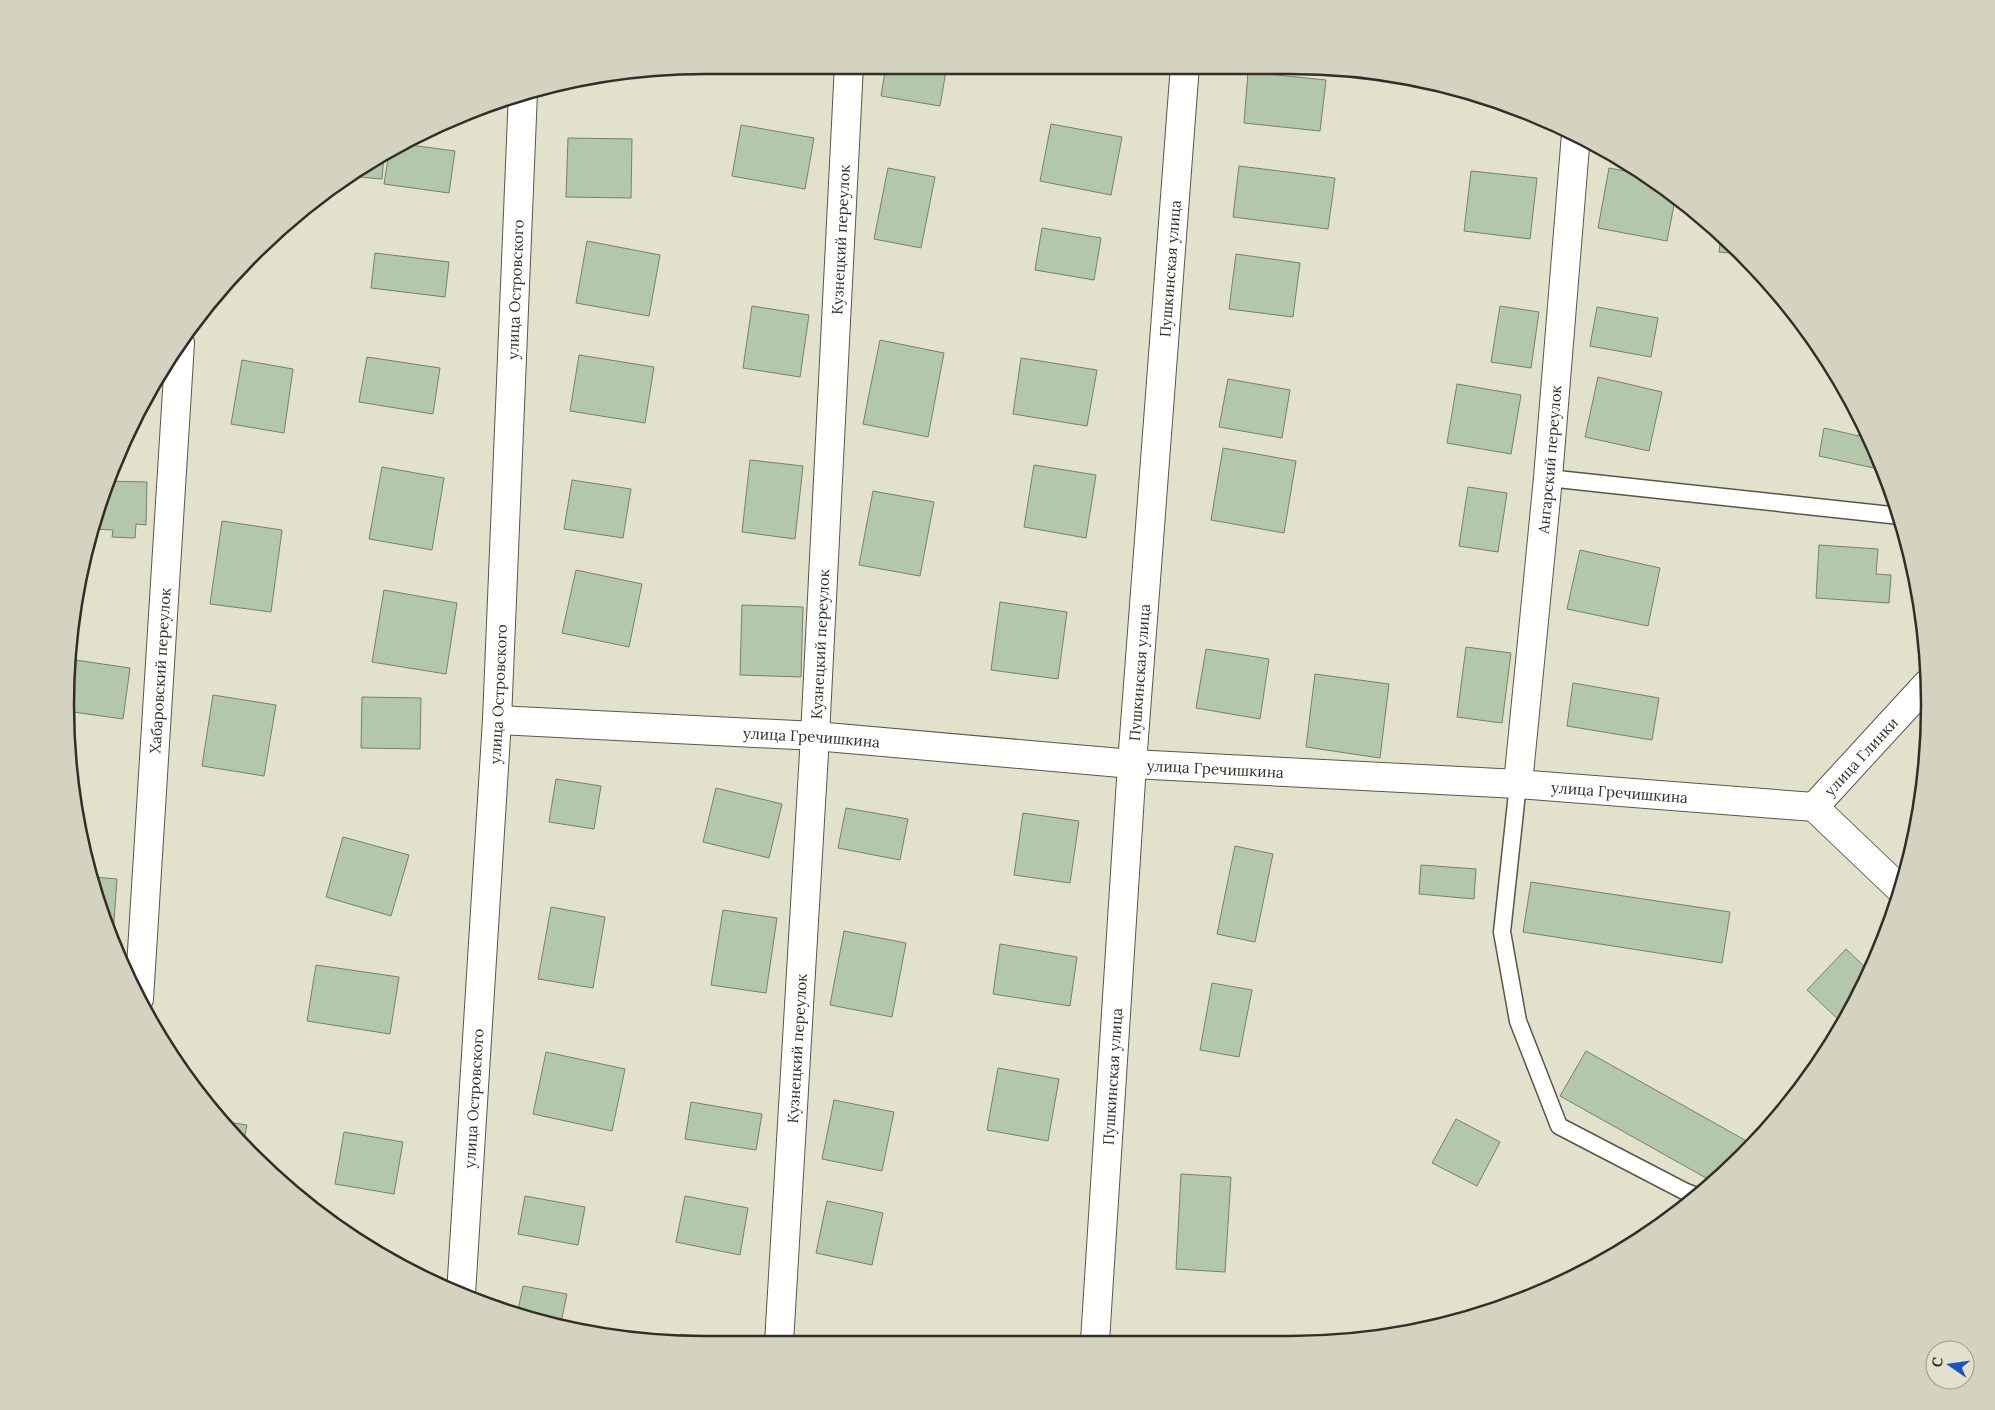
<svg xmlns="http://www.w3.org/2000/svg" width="1995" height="1410" viewBox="0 0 1995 1410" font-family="Lora,serif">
<rect width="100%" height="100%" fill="#e2e1cc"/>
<path fill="#b3c7ab" stroke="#758170" d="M 780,65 L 810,65 L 809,70 Z
M 886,65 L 947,65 L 940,106 L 881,96 Z
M 1248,72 L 1326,80 L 1320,131 L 1244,123 Z
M 1051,124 L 1122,137 L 1111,195 L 1040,181 Z
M 741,125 L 814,138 L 805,189 L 732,176 Z
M 568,138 L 632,139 L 631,198 L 566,197 Z
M 403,144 L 455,151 L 449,193 L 384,184 L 389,152 Z
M 384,154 L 382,179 L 346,176 L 350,173 Z
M 1239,166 L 1335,178 L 1328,229 L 1233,217 Z
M 888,168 L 935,177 L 921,248 L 874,239 Z
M 1609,168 L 1647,175 L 1676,195 L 1667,241 L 1598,228 Z
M 1471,171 L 1537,178 L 1530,239 L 1464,231 Z
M 1042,228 L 1101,238 L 1094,280 L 1035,270 Z
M 1721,236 L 1740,254 L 1719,252 Z
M 587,241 L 660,255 L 649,316 L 576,303 Z
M 375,253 L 449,262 L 445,297 L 371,288 Z
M 1236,254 L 1300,263 L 1293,317 L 1229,309 Z
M 752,306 L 809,315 L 800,377 L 743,368 Z
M 1500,306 L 1539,312 L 1531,368 L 1491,362 Z
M 1597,307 L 1658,318 L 1651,357 L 1590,346 Z
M 880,340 L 944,353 L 928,437 L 863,424 Z
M 579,355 L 654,367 L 645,423 L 570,411 Z
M 367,357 L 440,368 L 433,414 L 359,402 Z
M 1021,358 L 1097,370 L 1087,426 L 1013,414 Z
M 242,360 L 293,369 L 284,433 L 231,424 Z
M 1598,377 L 1662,392 L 1649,451 L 1585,437 Z
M 1228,379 L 1290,390 L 1282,438 L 1219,427 Z
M 1457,384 L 1521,395 L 1511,454 L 1447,443 Z
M 1862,424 L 1883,470 L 1819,456 L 1824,428 L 1859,436 Z
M 1223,448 L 1296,461 L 1284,533 L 1211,520 Z
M 750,460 L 803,466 L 795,539 L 742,532 Z
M 1034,465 L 1096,475 L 1086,538 L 1024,527 Z
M 382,467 L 444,478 L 432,550 L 369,539 Z
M 572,480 L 631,489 L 623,538 L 564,529 Z
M 108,481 L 147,482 L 146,525 L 136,524 L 135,538 L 112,537 L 113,530 L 95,529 Z
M 1468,487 L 1507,493 L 1498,552 L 1459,546 Z
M 873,491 L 934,502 L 920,576 L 859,565 Z
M 222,521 L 282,530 L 271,612 L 210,604 Z
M 1819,545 L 1878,549 L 1876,574 L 1891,575 L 1889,603 L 1816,598 Z
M 1580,550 L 1660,568 L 1648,626 L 1567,609 Z
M 576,570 L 642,584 L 629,647 L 562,633 Z
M 384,590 L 457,603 L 446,674 L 372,662 Z
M 1000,602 L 1067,612 L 1058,679 L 991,670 Z
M 742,605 L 803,607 L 801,677 L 740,675 Z
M 1466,647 L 1511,653 L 1502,723 L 1457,717 Z
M 1206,649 L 1269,659 L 1260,719 L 1196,708 Z
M 68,659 L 130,668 L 123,719 L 66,711 Z
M 1315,674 L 1389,684 L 1380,758 L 1306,747 Z
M 1573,683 L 1659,698 L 1652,740 L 1567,726 Z
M 213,695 L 276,705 L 264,776 L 202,766 Z
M 362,697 L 421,698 L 420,749 L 361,748 Z
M 1929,746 L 1929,747 L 1926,763 L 1919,755 Z
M 556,779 L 601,786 L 594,829 L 549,822 Z
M 716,788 L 782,804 L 769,858 L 703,842 Z
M 846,808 L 908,819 L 900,860 L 838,848 Z
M 1023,813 L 1079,821 L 1070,883 L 1014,875 Z
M 343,837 L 409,855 L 391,916 L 326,897 Z
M 1235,846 L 1273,854 L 1255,942 L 1217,934 Z
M 1421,865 L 1476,869 L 1474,899 L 1419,894 Z
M 93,877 L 117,879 L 113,935 Z
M 1531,882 L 1730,912 L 1722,963 L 1523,932 Z
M 551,907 L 605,917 L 593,988 L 538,979 Z
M 723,910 L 777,918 L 766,993 L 711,985 Z
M 844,931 L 906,943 L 892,1017 L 830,1005 Z
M 1000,944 L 1077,957 L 1070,1006 L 993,994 Z
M 1846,949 L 1870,972 L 1864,988 L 1842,1023 L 1807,990 Z
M 316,965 L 399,977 L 390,1034 L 307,1021 Z
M 1212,983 L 1252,990 L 1239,1057 L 1200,1050 Z
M 1586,1051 L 1752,1144 L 1715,1183 L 1560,1096 Z
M 546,1052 L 625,1069 L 612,1131 L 533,1114 Z
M 998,1068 L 1059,1079 L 1048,1141 L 987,1130 Z
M 834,1100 L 894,1112 L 882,1171 L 822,1159 Z
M 691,1102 L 762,1114 L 756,1150 L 685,1139 Z
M 1456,1119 L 1500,1142 L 1477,1186 L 1432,1163 Z
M 220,1121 L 247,1125 L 243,1145 L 224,1127 Z
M 344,1132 L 403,1142 L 394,1194 L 335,1184 Z
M 1181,1174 L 1231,1177 L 1225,1272 L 1176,1269 Z
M 525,1196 L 585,1207 L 578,1245 L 518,1234 Z
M 685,1196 L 748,1208 L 740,1255 L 676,1242 Z
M 827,1201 L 883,1213 L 872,1265 L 816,1253 Z
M 523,1286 L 567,1294 L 560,1327 L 540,1323 L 517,1315 Z
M 681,1334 L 740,1343 L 680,1344 Z"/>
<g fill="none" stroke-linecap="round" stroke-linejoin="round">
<g stroke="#595846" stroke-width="19">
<path id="lane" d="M 1548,478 L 1900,516
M 1518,784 L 1502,932 L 1518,1021 L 1559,1126 L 1686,1192 L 1697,1196"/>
</g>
<g stroke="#595846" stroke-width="30">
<g id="street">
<path id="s1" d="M 497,720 L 815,736 L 1132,764 L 1518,784 L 1814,807 L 1901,890"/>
<path id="s2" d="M 1518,784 L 1548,478 L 1576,134"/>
<path id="s3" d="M 1814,807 L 1927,684"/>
<path id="s4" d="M 139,999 L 180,343"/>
<path id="s5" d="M 461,1294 L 497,720 L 523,92"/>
<path id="s6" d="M 1095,1341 L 1132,764 L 1185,65"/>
<path id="s7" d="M 779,1343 L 815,736 L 849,65"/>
</g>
</g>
<use href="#lane" stroke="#fff" stroke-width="16"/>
<use href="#street" stroke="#fff" stroke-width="28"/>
</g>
<g text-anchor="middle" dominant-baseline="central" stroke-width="4" stroke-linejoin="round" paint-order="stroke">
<g font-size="15" fill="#313028" stroke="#e2e1cc">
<text stroke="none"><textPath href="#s7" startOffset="1105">Кузнецкий переулок</textPath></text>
<text stroke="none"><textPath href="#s6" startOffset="1075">Пушкинская улица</textPath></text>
<text stroke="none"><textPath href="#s5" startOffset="1006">улица Островского</textPath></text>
<text stroke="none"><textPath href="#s2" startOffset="326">Ангарский переулок</textPath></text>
<text stroke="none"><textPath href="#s7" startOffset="700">Кузнецкий переулок</textPath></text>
<text stroke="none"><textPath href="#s4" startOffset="329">Хабаровский переулок</textPath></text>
<text stroke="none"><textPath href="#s6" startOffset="670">Пушкинская улица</textPath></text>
<text stroke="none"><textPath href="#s5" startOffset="601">улица Островского</textPath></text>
<text stroke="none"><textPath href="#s1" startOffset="315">улица Гречишкина</textPath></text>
<text stroke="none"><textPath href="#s3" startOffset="69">улица Глинки</textPath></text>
<text stroke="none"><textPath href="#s1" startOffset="720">улица Гречишкина</textPath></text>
<text stroke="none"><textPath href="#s1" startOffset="1125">улица Гречишкина</textPath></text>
<text stroke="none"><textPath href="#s7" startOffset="295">Кузнецкий переулок</textPath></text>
<text stroke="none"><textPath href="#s6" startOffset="265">Пушкинская улица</textPath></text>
<text stroke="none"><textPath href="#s5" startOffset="196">улица Островского</textPath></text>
</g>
</g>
<path d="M0 0H1995V1410H0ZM705 74H1290A631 631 0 0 1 1921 705V705A631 631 0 0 1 1290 1336H705A631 631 0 0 1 74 705V705A631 631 0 0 1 705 74Z" fill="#d4d3bf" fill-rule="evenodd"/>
<path fill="none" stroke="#313028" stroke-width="2.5" d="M705 74H1290A631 631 0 0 1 1921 705V705A631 631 0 0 1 1290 1336H705A631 631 0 0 1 74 705V705A631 631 0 0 1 705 74Z"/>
<g transform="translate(1950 1365) rotate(283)"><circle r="24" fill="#e2e1cc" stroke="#9b9a8a"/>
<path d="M0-4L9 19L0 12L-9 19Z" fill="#1953bf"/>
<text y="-8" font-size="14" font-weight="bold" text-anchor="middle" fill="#313028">С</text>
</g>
</svg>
